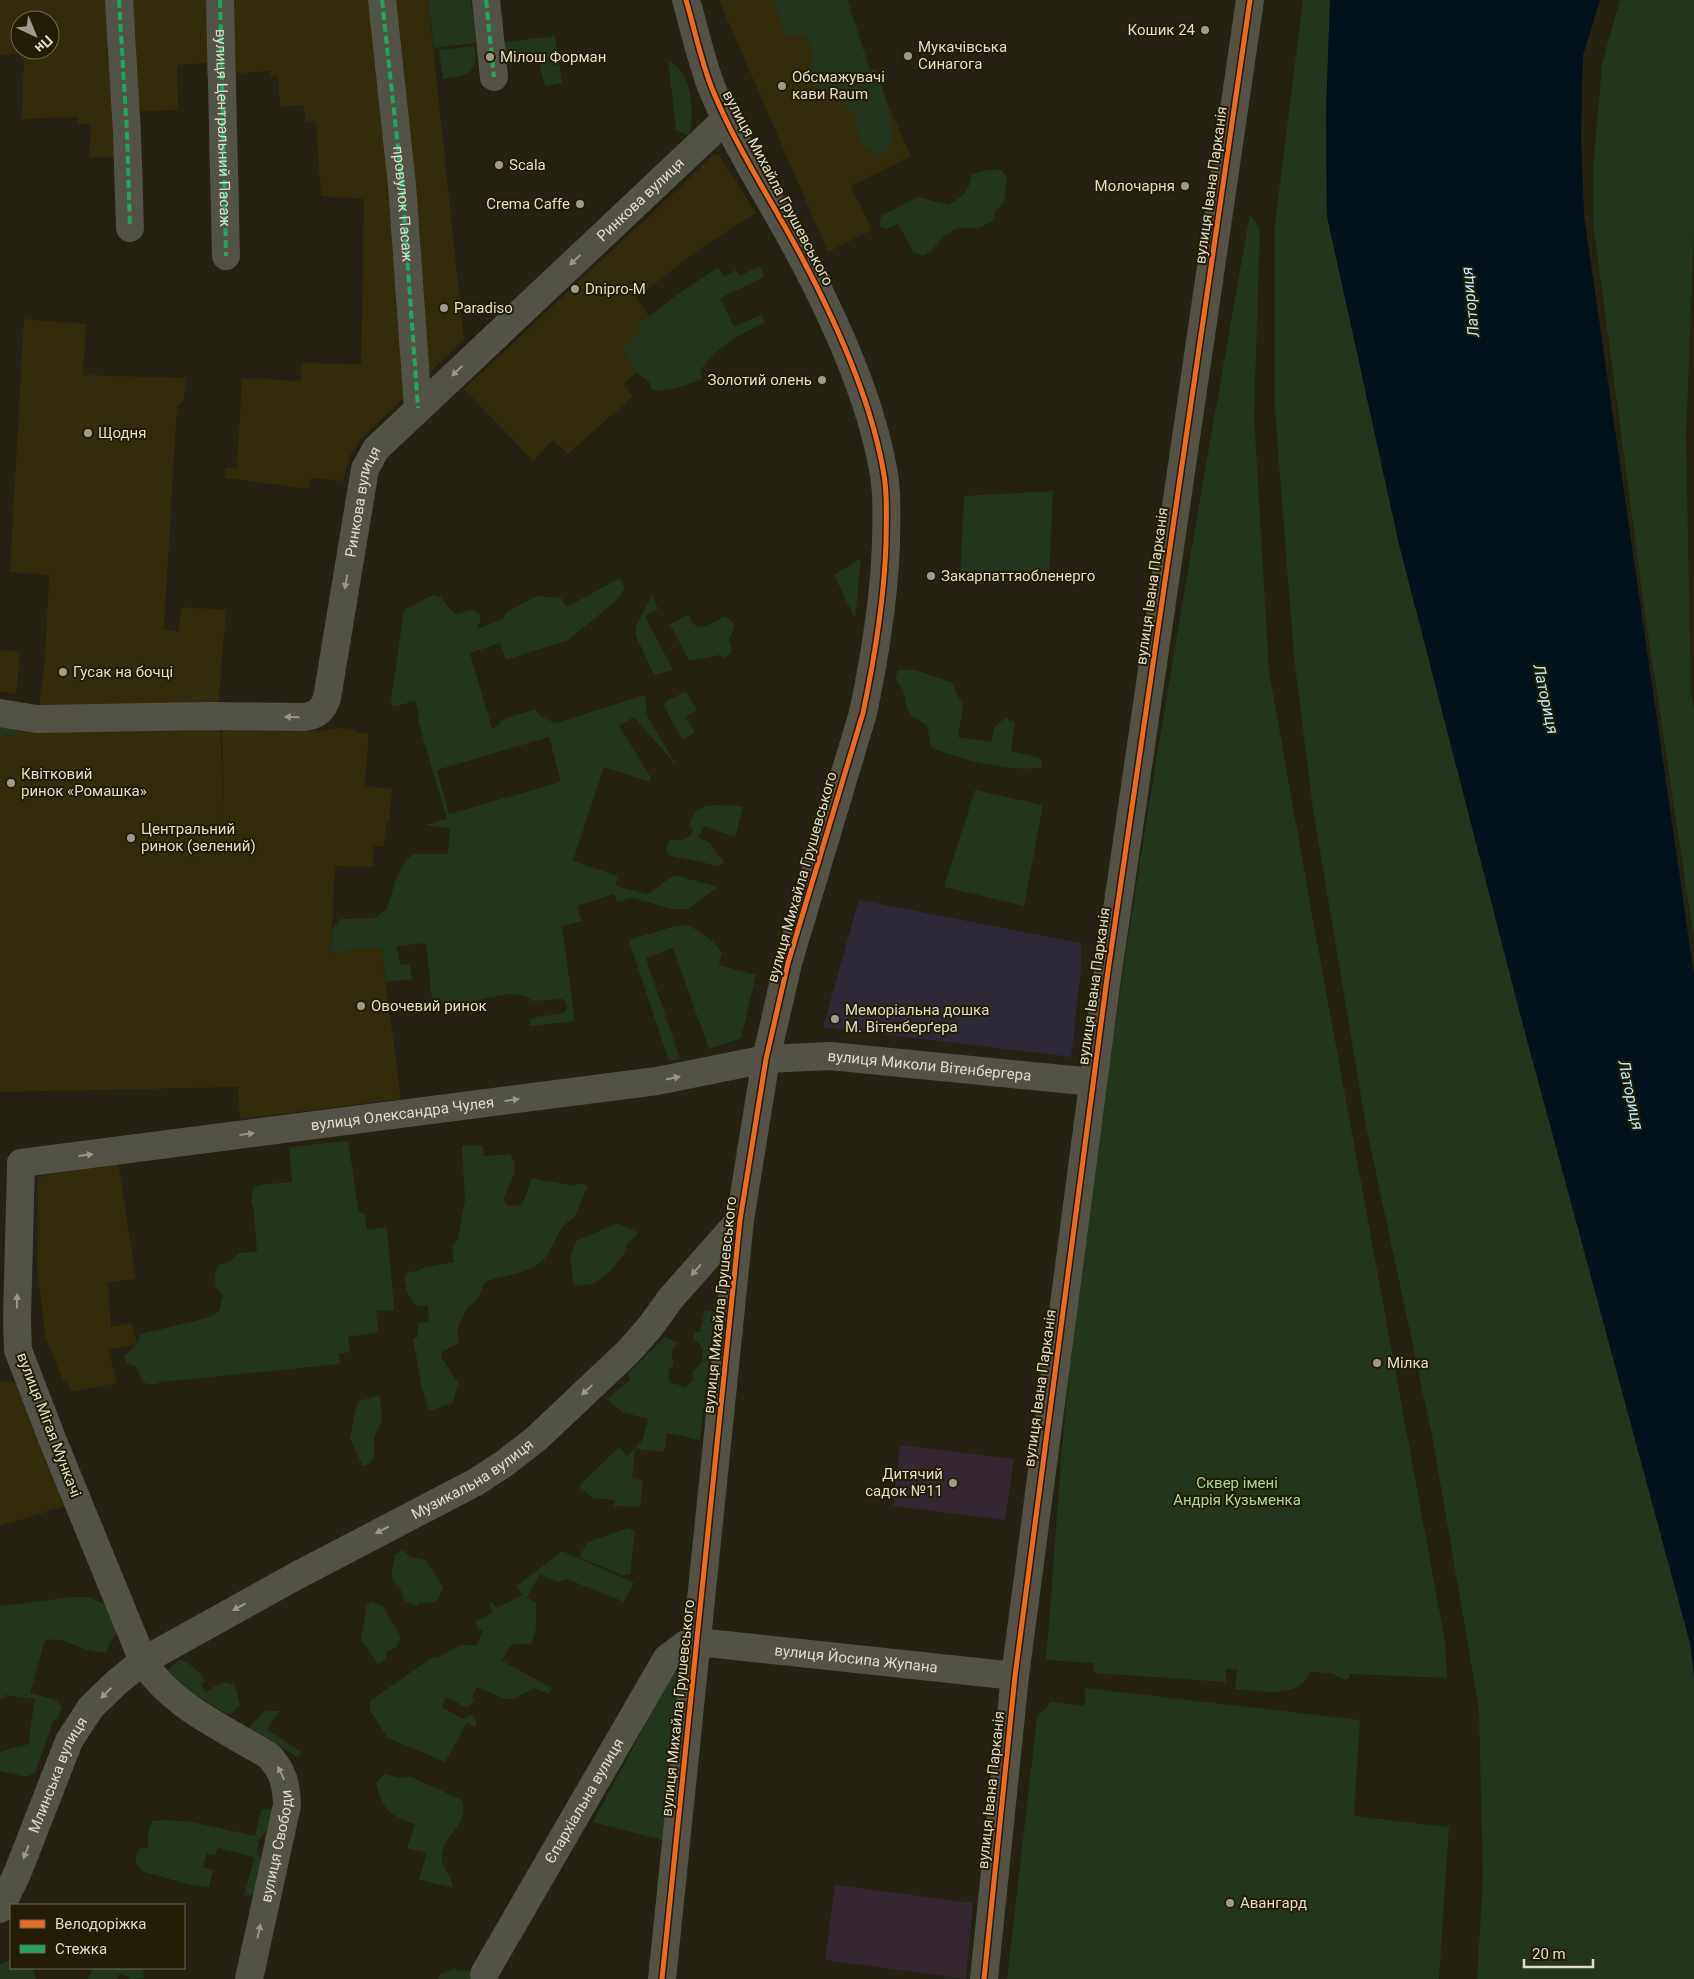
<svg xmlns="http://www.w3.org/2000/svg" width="1694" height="1979" viewBox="0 0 1694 1979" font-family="Roboto,sans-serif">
<rect width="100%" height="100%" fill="#252113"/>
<path fill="#332c0b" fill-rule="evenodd" d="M 0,0 L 428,0 L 464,339 L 359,441 L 350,456 L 343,481 L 311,478 L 309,489 L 225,478 L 225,468 L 237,468 L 242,378 L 301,381 L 302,363 L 361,364 L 364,199 L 321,196 L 316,121 L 306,122 L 303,105 L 280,107 L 278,76 L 271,77 L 270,71 L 206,75 L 206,63 L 177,65 L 178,110 L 117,112 L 117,157 L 89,157 L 91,124 L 78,124 L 77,117 L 22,119 L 24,53 L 0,55 ZM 20,20 L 50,20 L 50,50 L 20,50 Z
M 719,0 L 847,0 L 870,70 L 876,69 L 886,100 L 911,156 L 851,186 L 872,230 L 828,252 Z
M 714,155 L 719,155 L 756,213 L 698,250 L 636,298 L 656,325 L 646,363 L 624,384 L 633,396 L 568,454 L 553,440 L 533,461 L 464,389 Z
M 24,319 L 86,324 L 83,375 L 185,378 L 184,400 L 177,406 L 164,629 L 179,632 L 181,607 L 226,610 L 219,698 L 224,821 L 222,730 L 315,731 L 339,728 L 354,729 L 357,733 L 369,733 L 365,786 L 392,789 L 389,822 L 386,822 L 384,846 L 374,846 L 373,867 L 335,866 L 331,949 L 328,953 L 381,947 L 401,1099 L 240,1119 L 238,1087 L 0,1092 L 0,713 L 37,719 L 45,660 L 49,575 L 10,572 Z
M 0,650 L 20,652 L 16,694 L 0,691 Z
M 118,1161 L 136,1279 L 108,1282 L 111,1327 L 132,1323 L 137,1344 L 109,1350 L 117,1383 L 71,1392 L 66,1380 L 63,1381 L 45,1336 L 37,1265 L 38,1177 Z
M 0,1381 L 30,1383 L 78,1502 L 0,1526 Z"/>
<path fill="#342731" d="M 900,1445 L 1014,1459 L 1005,1520 L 893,1506 Z
M 835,1885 L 973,1903 L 966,1979 L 825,1960 Z"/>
<path fill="#2e2936" d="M 859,900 L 1081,943 L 1081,969 L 1071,1057 L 823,1027 Z"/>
<path fill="#23351c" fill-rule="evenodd" d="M 428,0 L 471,0 L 476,43 L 434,48 Z
M 774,0 L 847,0 L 870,70 L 876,69 L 886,100 L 893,136 L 887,152 L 879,154 C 858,144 857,137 856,115 L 834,93 L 818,88 L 809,75 L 814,59 L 808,38 L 800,33 L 787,38 Z
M 1303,0 L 1330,0 L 1326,115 L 1327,216 L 1399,544 L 1522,1021 L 1690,1643 L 1694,1677 L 1694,1979 L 1477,1979 L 1483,1879 L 1479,1710 L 1433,1440 L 1366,1126 L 1313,809 L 1294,656 L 1275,411 L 1275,224 Z
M 1620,0 L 1694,0 L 1694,229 L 1686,436 L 1691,692 L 1694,707 L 1694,939 L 1645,614 L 1593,223 L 1593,169 L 1602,64 Z
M 555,36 L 562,83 L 547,86 L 544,84 L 539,61 L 510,65 L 506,63 L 504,42 Z
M 474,46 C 478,75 469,75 443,79 L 439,50 Z
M 668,60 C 693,73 695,113 689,136 L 676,130 Z
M 986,170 L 1002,170 L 1007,179 L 1004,202 L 996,210 L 992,221 C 988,223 982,228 977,228 C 967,229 960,225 950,232 C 939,238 935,251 923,256 L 913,252 L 898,224 L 887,229 L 879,226 L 881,216 L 918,197 L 948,205 C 963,197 969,191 972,174 Z
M 1250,214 L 1260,228 L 1254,415 L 1269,671 L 1315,931 L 1445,1642 L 1447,1678 L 1349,1674 L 1349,1678 L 1345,1680 L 1331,1673 L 1310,1672 C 1299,1701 1260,1690 1235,1689 L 1237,1669 L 1226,1669 L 1226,1682 L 1095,1673 L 1093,1670 L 1094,1663 L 1046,1660 C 1054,1565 1059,1470 1069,1375 C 1114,986 1182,599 1250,214 Z
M 759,266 L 765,277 L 720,298 L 734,327 L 762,314 L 765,322 C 740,335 715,346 700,372 L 703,378 C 692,384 664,393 652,390 L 649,382 L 636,372 L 623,351 L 624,347 L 641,333 L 636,327 L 667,302 L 718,267 L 724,277 L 736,270 L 740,276 Z
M 1053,491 L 1049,581 L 960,577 L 964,496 Z
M 861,558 L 855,619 L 834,575 Z
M 620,578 L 625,588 L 616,601 L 568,640 L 506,660 L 500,643 L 470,653 L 492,729 L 499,725 L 501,720 L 535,709 L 541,717 L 556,723 L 645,695 L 647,716 L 678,767 L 634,717 L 619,726 L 650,776 L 650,782 L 604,767 L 573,861 L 618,876 L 615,886 L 648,894 L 674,875 L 718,887 L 688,909 L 673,909 L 632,898 L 617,902 L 614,894 L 577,906 L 582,921 L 562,926 L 575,1021 L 530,1026 L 530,1019 C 541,1014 556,1017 566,1011 L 567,1004 L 563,999 L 533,1001 L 525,996 L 508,994 L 453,1005 L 438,1004 L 432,1000 L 426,943 L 397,946 L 400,965 L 410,964 L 412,979 L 386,982 L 381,947 L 328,953 L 331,949 L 333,928 L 341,919 L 375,918 L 387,909 L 396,879 L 405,862 L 413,854 L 448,854 L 450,828 L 424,825 L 447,819 L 417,717 L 419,715 L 415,701 L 393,707 L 391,700 L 404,610 L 433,595 L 441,598 L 455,614 L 472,610 L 479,614 L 481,618 L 477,629 L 502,619 L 507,612 L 537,596 L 561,598 L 567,607 ZM 549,737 L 561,782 L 449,814 L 437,770 Z
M 652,595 L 658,609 L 645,616 L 673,670 L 654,675 L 636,636 L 636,627 Z
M 689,614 L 692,623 L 698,627 L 707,626 L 723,617 L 730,619 L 735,626 L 729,640 L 732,648 L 731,653 L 723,658 L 720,655 L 689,661 L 670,624 Z
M 898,670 L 916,670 L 952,683 L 963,706 L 958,737 L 991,742 L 994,727 L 1005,718 L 1015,722 L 1011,751 L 1041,758 L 1042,767 C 1012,773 958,760 931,747 L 927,725 L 912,716 L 907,709 L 904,691 L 895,679 Z
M 686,691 L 697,710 L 686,717 L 695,732 L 683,740 L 664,707 L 665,702 Z
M 0,722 L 19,729 L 16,734 L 0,735 Z
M 975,790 L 1043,805 L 1024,906 L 944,887 Z
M 715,805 L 743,806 L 735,837 L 704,826 L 699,837 L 711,844 L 718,856 L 723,858 L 724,864 L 718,866 L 668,855 L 666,848 L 670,840 L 682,840 L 691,835 L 693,829 L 689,825 C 695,810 699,806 715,805 Z
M 687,925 C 700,931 713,940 722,952 L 719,965 L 756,975 L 741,1038 L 709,1049 L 673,948 L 646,958 L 680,1059 L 669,1061 L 629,940 L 672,927 Z
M 348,1141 L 359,1213 L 364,1213 L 367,1230 L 387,1227 L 394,1310 L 376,1311 L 378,1332 L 348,1337 L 350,1352 L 339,1354 L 340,1364 L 161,1382 L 154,1385 L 144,1383 L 135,1366 L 127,1363 L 124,1356 L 137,1344 L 141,1334 L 207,1318 L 219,1311 L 223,1295 C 213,1285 213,1277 219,1265 L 229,1262 L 239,1253 L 257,1252 L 254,1210 L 251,1201 L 253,1188 L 259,1185 L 292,1182 L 289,1147 Z
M 483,1145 L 484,1156 L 510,1154 C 521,1169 510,1184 503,1199 L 508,1206 L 522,1205 L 532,1178 L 574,1186 L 578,1183 L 588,1186 L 574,1218 C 556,1226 556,1247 543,1260 C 528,1274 504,1275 485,1282 L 477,1300 L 467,1308 L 457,1330 L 459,1343 L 442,1352 L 441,1357 L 458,1383 L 453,1403 L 429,1411 L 422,1389 L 413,1338 L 418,1337 L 418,1323 L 429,1322 L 428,1305 L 416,1306 L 407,1292 L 404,1279 L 408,1272 L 418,1271 L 425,1267 L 454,1262 L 452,1245 L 457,1241 L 465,1201 L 462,1146 Z
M 617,1223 L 638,1233 L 627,1244 L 624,1254 L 609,1273 L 594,1284 L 574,1286 L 570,1258 L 576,1241 Z
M 705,1310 L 714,1312 L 700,1440 L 667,1433 L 664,1452 L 635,1449 L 632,1479 L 643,1480 L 640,1507 L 614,1506 L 615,1500 L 592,1498 L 579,1486 L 619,1447 L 627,1456 L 642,1441 L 648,1419 L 622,1412 L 607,1399 L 630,1380 L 627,1375 L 665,1337 L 678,1343 L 671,1351 L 674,1364 L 668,1371 L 670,1382 L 685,1387 L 693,1380 L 693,1371 L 703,1362 L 703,1351 L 698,1342 L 693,1340 L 695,1332 L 700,1332 Z
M 380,1396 L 382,1420 L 374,1438 L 374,1458 L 369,1464 L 363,1466 L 350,1439 C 353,1426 354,1413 358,1401 Z
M 628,1528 L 635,1531 L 630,1574 L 622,1575 L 579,1557 L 588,1542 Z
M 403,1550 L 410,1557 L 426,1560 L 443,1588 L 438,1600 L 429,1603 L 419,1603 L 416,1607 L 404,1600 L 399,1585 L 396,1584 L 391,1576 L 395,1555 Z
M 562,1551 L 634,1583 L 624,1602 C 605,1593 587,1588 568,1579 L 557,1582 L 540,1574 L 527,1598 L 536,1603 C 537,1613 537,1637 530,1644 C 510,1644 511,1643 502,1661 L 552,1688 L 549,1694 L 534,1688 L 513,1699 L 505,1699 L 477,1687 L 472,1697 L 474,1700 L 467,1708 L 446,1697 L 442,1707 L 464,1719 L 470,1715 L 474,1717 L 477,1722 L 475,1727 L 467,1723 L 445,1762 L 388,1738 L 370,1711 L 370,1701 L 430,1659 L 440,1657 L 460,1645 L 477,1645 L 483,1631 L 477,1628 L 476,1622 L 493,1612 L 489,1605 L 491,1602 L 497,1608 L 522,1595 L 517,1586 Z
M 73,1597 L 88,1597 L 107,1605 L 117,1633 L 114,1636 L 106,1652 C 84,1656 66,1634 45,1641 L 30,1693 L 54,1699 L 62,1707 L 59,1716 L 53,1722 L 35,1773 L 26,1777 L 0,1771 L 0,1753 C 6,1748 22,1747 31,1743 L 29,1739 L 35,1699 L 5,1695 L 4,1699 L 0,1699 L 0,1606 Z
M 371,1601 L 383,1606 L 401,1637 L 397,1647 L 387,1652 L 385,1660 L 378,1664 L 361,1640 L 367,1605 Z
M 180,1660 C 190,1662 201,1673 205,1681 L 201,1684 L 205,1692 L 223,1682 L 235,1685 L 240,1705 L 231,1714 L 225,1713 L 172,1681 L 167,1670 Z
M 681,1670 L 666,1841 L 593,1822 L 668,1682 L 675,1672 Z
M 1085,1688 L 1360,1720 L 1354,1816 L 1449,1827 L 1439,1979 L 1007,1979 L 1037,1717 L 1051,1702 L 1085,1706 Z
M 267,1711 L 280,1711 L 267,1729 L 302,1753 L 298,1757 L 249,1728 L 262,1713 Z
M 384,1774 L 403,1778 L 411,1777 L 462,1800 C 470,1821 447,1833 442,1852 C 438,1866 453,1875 453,1888 L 419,1880 L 427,1853 L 407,1848 L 415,1824 C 391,1816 382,1810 376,1783 Z
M 271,1808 L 275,1816 L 272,1825 L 258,1841 L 258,1853 L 263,1862 L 258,1890 L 251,1895 L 244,1896 L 254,1858 L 249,1856 L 218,1848 L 215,1855 L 207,1853 L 203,1867 L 213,1870 L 209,1887 L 190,1885 L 142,1871 L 135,1860 L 139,1849 L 149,1847 L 147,1837 L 152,1821 C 187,1817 221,1829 255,1836 L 261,1810 Z
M 11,1959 L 11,1968 L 33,1968 L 36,1979 L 0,1979 L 0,1965 Z
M 93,1968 L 143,1968 L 144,1978 L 131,1979 L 120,1973 L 117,1979 L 88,1979 Z
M 454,1969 L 471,1972 L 475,1979 L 438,1979 L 440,1974 Z"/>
<path fill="#03121b" d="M 1330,0 L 1600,0 L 1583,55 L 1581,135 L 1584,216 L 1694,975 L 1694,1677 L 1690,1643 L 1522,1021 L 1399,544 L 1327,216 L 1326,115 Z"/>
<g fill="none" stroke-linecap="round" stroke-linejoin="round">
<g stroke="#535247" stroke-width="28">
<path d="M 119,0 L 127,133 L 130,228"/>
<path id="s1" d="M 220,0 L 226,256"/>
<path id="s2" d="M 382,0 L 402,185 L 418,408"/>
<path d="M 486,0 L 494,77"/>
<path id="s3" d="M 0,713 L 37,719 L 209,716 L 305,717 C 317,715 323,710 327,698 L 365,469 L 376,449 L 726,119"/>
<path id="s4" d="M 0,1909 L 17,1874 L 69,1741 L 91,1707 L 116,1683 L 143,1661 L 296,1576 L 476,1482 L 505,1463 L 537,1438 L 628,1352 L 650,1327 L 671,1298 L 740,1220"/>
<path id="s5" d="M 484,1974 L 667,1658 L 686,1644 L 698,1642 L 1015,1676"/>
<path id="s6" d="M 249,1979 L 287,1805 C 286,1783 284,1773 269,1756 C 227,1730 169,1705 143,1661 L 53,1441 L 18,1350 L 17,1319 L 21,1163 L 657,1081 L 766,1059 L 830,1056 L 1093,1082"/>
<path d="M 662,1979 L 740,1220 L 766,1059 L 788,963 L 863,713 C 875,656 884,601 886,544 C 886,521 888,498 884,475 C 872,401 836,322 801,256 C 772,201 737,149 713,91 C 701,62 695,30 686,0"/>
<path d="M 984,1979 L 1015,1676 L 1107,978 L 1250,0"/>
</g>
<path stroke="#20a55d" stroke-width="4" stroke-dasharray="8 4" stroke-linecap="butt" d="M 119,0 L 127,133 L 130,228
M 220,0 L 226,256
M 382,0 L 402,185 L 418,408
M 486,0 L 494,77"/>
<g stroke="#221d03" stroke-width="8">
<path id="cycleway" d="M 662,1979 L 740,1220 L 766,1059 L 788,963 L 863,713 C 875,656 884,601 886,544 C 886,521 888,498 884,475 C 872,401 836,322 801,256 C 772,201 737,149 713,91 C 701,62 695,30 686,0
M 984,1979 L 1015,1676 L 1107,978 L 1250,0"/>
</g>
<use href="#cycleway" stroke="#ed6a23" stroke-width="5"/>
</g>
<defs><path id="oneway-solid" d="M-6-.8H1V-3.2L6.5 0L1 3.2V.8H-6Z" transform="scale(1.25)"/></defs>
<g fill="#99978a">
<use href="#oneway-solid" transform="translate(575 260) rotate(137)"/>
<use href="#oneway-solid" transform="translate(457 371) rotate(137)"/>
<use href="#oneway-solid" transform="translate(346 582) rotate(99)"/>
<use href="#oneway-solid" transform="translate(292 717) rotate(-179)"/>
<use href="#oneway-solid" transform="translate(673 1078) rotate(-11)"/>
<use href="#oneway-solid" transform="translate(512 1100) rotate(-7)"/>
<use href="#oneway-solid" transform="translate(247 1134) rotate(-7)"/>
<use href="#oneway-solid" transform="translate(86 1155) rotate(-7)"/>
<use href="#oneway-solid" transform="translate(696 1270) rotate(131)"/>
<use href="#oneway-solid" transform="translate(17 1301) rotate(-89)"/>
<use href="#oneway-solid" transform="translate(587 1390) rotate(137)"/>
<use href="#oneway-solid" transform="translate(382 1530) rotate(153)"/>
<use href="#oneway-solid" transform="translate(239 1607) rotate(151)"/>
<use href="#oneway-solid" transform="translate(106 1693) rotate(136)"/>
<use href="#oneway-solid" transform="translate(281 1773) rotate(-116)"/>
<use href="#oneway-solid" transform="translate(26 1852) rotate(111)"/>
<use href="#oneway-solid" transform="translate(259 1931) rotate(-78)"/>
</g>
<g fill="#9e9b8c" stroke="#221d03" stroke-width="2">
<circle cx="1205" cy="30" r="5"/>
<circle cx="908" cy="56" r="5"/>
<circle cx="490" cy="57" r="5"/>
<circle cx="782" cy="86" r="5"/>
<circle cx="499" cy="165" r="5"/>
<circle cx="1185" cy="186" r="5"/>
<circle cx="580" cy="204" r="5"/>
<circle cx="575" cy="289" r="5"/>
<circle cx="444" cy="308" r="5"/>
<circle cx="822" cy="380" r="5"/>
<circle cx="88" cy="433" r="5"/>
<circle cx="931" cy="576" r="5"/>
<circle cx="63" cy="672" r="5"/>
<circle cx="11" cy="783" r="5"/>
<circle cx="131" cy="838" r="5"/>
<circle cx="361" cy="1006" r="5"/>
<circle cx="835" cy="1019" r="5"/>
<circle cx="1377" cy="1363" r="5"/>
<circle cx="953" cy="1483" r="5"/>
<circle cx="1230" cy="1903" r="5"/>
</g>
<g text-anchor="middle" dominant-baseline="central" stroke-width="4" stroke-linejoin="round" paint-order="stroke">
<g font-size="15" fill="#dfdccd" stroke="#221d03" text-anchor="start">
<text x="1195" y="30" text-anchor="end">Кошик 24</text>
<text x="918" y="47">Мукачівська<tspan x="918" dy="17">Синагога</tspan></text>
<text x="500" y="57">Мілош Форман</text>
<text x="792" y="77">Обсмажувачі<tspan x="792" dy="17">кави Raum</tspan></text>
<text x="509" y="165">Scala</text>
<text x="1175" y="186" text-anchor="end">Молочарня</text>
<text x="570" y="204" text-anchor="end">Crema Caffe</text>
<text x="585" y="289">Dnipro-M</text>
<text x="454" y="308">Paradiso</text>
<text x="812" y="380" text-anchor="end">Золотий олень</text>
<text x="98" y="433">Щодня</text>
<text x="941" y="576">Закарпаттяобленерго</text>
<text x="73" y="672">Гусак на бочці</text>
<text x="21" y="774">Квітковий<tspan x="21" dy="17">ринок «Ромашка»</tspan></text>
<text x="141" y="829">Центральний<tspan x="141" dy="17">ринок (зелений)</tspan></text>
<text x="371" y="1006">Овочевий ринок</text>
<text x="845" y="1010">Меморіальна дошка<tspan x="845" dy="17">М. Вітенберґера</tspan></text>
<text x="1387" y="1363">Мілка</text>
<text x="943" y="1474" text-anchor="end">Дитячий<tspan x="943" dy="17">садок №11</tspan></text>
<text x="1240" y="1903">Авангард</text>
</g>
<g font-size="15" fill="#dfdccd" stroke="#221d03">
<text stroke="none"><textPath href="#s1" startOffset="128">вулиця Центральний Пасаж</textPath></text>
<text transform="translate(1211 185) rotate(-82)">вулиця Івана Парканія</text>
<text transform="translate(778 188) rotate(62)">вулиця Михайла Грушевського</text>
<text stroke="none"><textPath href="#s3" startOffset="955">Ринкова вулиця</textPath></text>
<text stroke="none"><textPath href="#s2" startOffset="205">провулок Пасаж</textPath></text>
<text stroke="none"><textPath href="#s3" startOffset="536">Ринкова вулиця</textPath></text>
<text transform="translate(1152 586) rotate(-82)">вулиця Івана Парканія</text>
<text transform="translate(802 877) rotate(-74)">вулиця Михайла Грушевського</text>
<text transform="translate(1094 986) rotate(-82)">вулиця Івана Парканія</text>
<text stroke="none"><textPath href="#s6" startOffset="1830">вулиця Миколи Вітенбергера</textPath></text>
<text stroke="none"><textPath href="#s6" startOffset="1298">вулиця Олександра Чулея</textPath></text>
<text transform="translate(720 1305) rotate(-84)">вулиця Михайла Грушевського</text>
<text transform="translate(1040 1388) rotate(-82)">вулиця Івана Парканія</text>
<text transform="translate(49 1425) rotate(69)">вулиця Мігая Мункачі</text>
<text stroke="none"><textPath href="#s4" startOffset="668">Музикальна вулиця</textPath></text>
<text stroke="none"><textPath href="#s5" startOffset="560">вулиця Йосипа Жупана</textPath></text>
<text transform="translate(678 1708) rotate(-84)">вулиця Михайла Грушевського</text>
<text stroke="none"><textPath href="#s4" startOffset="146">Млинська вулиця</textPath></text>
<text transform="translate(991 1790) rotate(-84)">вулиця Івана Парканія</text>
<text stroke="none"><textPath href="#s5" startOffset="200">Єпархіальна вулиця</textPath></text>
<text stroke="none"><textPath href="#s6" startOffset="136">вулиця Свободи</textPath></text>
</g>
<g font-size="15" fill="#a9d59c" stroke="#221d03">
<text x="1237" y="1483">Сквер імені<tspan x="1237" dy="17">Андрія Кузьменка</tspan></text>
</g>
<g font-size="16" font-style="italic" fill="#bbe5fd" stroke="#221d03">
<text transform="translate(1470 302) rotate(-96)">Латориця</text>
<text transform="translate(1546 699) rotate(78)">Латориця</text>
<text transform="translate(1631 1095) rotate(78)">Латориця</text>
</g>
</g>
<rect x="10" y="1904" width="175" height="65" fill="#221d03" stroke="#6e6954"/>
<rect x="20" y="1920" width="25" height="8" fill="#ed6a23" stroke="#6e6954"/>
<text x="55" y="1929" font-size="15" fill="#dfdccd">Велодоріжка</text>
<rect x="20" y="1945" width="25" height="8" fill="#20a55d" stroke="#6e6954"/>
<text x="55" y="1954" font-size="15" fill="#dfdccd">Стежка</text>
<g transform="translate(35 35) rotate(136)"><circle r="24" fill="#221d03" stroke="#6e6954"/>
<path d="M0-4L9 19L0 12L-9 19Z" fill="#9e9b8c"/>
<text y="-8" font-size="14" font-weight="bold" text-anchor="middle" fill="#dfdccd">Пн</text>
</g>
<path d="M1524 1959v8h69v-8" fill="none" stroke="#dfdccd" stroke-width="2.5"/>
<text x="1532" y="1959" font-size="15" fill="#dfdccd" stroke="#221d03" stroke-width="4" paint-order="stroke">20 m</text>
</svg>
